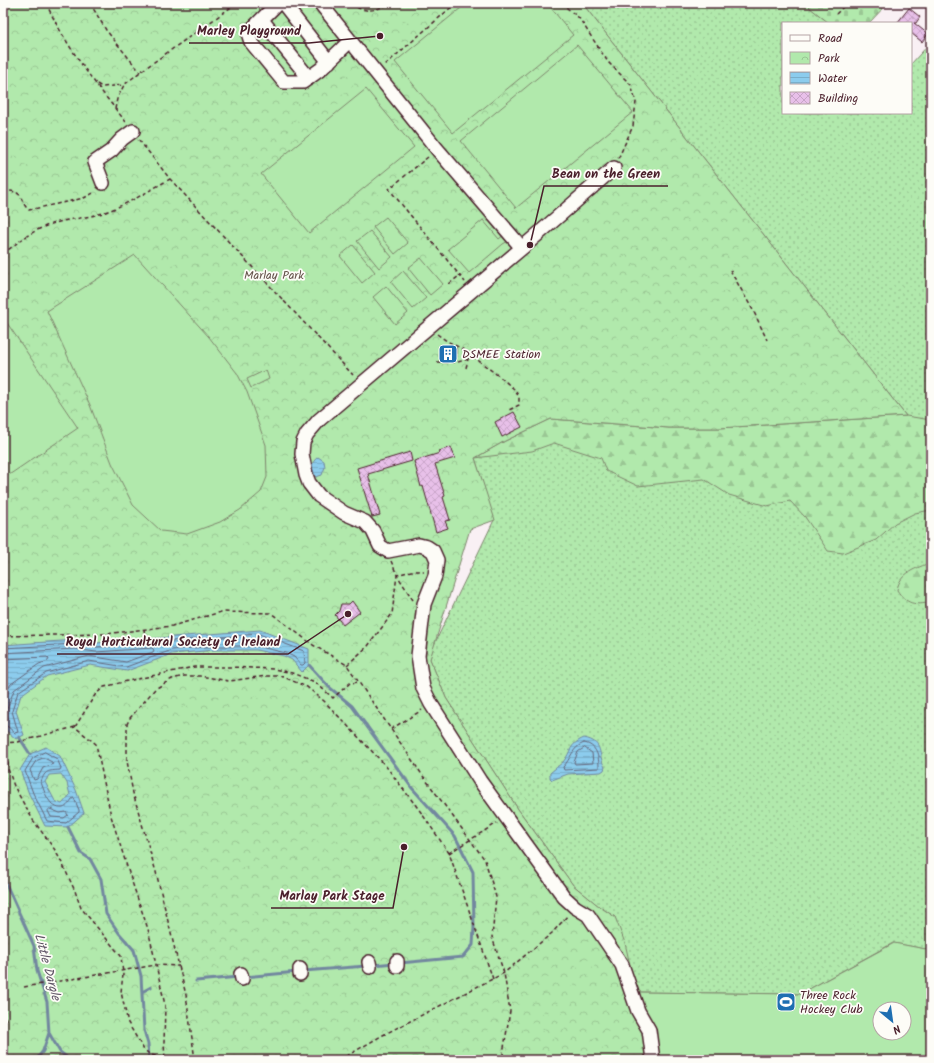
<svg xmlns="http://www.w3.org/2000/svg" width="934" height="1063" viewBox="0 0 934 1063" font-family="Kalam,sans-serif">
<defs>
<pattern id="grass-dots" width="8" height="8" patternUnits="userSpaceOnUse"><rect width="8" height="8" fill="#b1e9ac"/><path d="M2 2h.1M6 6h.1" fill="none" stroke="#9ac794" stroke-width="1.8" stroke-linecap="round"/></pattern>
<pattern id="forest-firs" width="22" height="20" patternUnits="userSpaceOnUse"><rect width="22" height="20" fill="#b1e9ac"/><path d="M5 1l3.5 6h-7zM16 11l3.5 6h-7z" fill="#9ac794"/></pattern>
<pattern id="cemetery-stones" width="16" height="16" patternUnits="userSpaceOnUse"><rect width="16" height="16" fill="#b1e9ac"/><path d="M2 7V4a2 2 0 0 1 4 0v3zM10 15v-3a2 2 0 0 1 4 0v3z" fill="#9ac794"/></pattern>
<pattern id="park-crowns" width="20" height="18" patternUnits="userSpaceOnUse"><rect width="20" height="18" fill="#b1e9ac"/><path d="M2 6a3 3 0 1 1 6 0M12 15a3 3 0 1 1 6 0" fill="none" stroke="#9ac794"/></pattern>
<pattern id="water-rules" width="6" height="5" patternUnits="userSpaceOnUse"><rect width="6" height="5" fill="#8ccced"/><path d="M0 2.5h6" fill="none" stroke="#7aafcb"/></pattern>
<pattern id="building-cross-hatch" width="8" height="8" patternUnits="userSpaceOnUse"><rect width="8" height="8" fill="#e8c0e9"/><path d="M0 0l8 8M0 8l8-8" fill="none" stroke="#c8a5c8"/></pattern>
</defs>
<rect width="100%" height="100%" fill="#f9f0f4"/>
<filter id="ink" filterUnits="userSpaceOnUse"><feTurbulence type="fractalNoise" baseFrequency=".025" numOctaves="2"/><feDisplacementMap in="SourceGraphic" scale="8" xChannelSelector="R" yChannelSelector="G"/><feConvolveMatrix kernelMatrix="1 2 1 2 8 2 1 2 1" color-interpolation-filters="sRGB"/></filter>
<g filter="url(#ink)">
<path fill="url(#grass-dots)" stroke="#7e846c" d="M 582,3 L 813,3 L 809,7 L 829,23 L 783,23 L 783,113 L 911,113 L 911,64 L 931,42 L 931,950 L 893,943 L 800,994 L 636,992 L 615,917 L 600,907 L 573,885 L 518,809 L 446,698 L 430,659 L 433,647 L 494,520 L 475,458 L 505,441 L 906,416 Z"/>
<path fill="url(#forest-firs)" stroke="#7e846c" d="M 906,416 L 931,420 L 931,510 L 915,513 L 895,523 L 876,540 L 843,553 L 828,551 L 805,517 L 790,501 L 767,506 L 729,495 L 704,479 L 638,486 L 606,471 L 601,458 L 554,443 L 532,451 L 475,458 L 505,441 L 551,419 L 669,428 L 719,428 Z
M 931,562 L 931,602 C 915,606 906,604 897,590 C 900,572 916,569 931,562 Z"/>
<path fill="url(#cemetery-stones)" stroke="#7e846c" d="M 813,3 L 888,3 L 869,23 L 829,23 L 809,7 Z"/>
<path fill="url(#park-crowns)" stroke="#7e846c" d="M 3,3 L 582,3 L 906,416 L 719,428 L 669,428 L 551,419 L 505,441 L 475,458 L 495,520 L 470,529 L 430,659 L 446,698 L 518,809 L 573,885 L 600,907 L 615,917 L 625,943 L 636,992 L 656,1040 L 661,1060 L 3,1060 Z"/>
<path fill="#b1e9ac" stroke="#7e846c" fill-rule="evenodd" d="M 467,3 L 547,3 L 573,35 L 453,133 L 395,62 Z
M 577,45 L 633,112 L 516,208 L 461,141 Z
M 366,89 L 414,147 L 309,233 L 261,174 Z
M 386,217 L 408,243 L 395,254 L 373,227 Z
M 483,220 L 499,239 L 505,234 L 510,240 L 503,244 L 469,273 L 448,249 Z
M 370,231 L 392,257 L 379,268 L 357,241 Z
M 353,245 L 375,272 L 362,283 L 340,256 Z
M 135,255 L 209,337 L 237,373 L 247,392 L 266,445 L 267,477 L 261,492 L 240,510 L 220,522 L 187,534 L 161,531 L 133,505 L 112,463 L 90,405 L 47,311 Z
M 421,258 L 443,284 L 430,295 L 408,268 Z
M 403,271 L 426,298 L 413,309 L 391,282 Z
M 386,286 L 408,313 L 395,324 L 373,297 Z
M 3,317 L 78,428 L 3,479 Z
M 266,370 L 269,379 L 251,388 L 247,379 Z
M 894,943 L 931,950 L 931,1060 L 661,1060 L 656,1040 L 636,992 L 800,994 ZM 880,1009 L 904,1009 L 904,1033 L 880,1033 Z"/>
<path fill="url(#water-rules)" stroke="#72879f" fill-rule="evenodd" d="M 318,457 L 324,461 L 325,467 L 322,475 L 316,477 C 311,469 310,463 318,457 Z
M 260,630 L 309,649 L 309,665 L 302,672 L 292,660 L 284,656 L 256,650 L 215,650 L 172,654 L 127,671 L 90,665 L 47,676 L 21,695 L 16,711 L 24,735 L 16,739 L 3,728 L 3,645 L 76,640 L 96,643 Z
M 584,738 C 605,742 597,755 605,767 L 604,770 L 601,772 L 568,774 L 552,780 L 550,778 L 550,773 C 554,769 559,766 563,762 C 572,751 568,745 584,738 Z
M 46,747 L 60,756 L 76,790 L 84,813 L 68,827 L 45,826 L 29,794 L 20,770 L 30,754 ZM 61,774 L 67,783 L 70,795 L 62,804 L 55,801 L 45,782 L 49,775 Z"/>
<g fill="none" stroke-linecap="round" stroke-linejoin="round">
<path stroke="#646479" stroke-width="1" d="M 3,648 L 76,644 L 96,647 L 259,634 L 304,651 L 305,663 L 303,665 L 301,665 L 294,657 L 286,653 L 256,646 L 214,646 L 172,650 L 126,667 L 89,661 L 46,673 L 18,692 L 12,711 L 18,732 L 15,733 L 7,726 L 3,725
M 3,653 L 75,649 L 96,652 L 152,648 L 154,650 L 153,652 L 126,662 L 89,656 L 44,668 L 14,690 L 7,709 L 8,719 L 3,720
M 3,659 L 47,657 L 49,659 L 48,661 L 39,664 L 11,684 L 7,690 L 3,702
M 584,743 C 597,745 599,757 599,768 L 564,770 L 563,767 C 571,759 572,747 584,743 Z
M 585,748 L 592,753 L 593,763 L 575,764 L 574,762 L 578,752 Z
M 45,752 L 57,759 L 61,768 L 60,770 C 48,771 45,770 41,782 C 44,791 50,810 63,808 C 67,807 70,802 72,799 L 74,798 L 79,810 L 79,812 L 66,823 L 47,821 L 33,793 L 25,771 L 33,758 Z
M 44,758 L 52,762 L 53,764 L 43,768 L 37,779 L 34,780 L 30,770 L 36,761 Z
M 50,809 L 60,813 L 66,812 L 68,815 L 64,818 L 51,817 L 48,811 Z"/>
<path stroke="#72879f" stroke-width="3" d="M 309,665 L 329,687 L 352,706 L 412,788 L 455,836 L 473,872 L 474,928 L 473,945 L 463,957 L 400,963
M 19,737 L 30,754
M 68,827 L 81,853 L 90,859 L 101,879 L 106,914 L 119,933 L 134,950 L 141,976 L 144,1030 L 148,1044 L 149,1060
M 3,877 L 34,946 L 37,971 L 47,1002 L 49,1033 L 60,1052 L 70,1060
M 374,965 L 394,963
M 304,971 L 366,966
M 244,977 L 297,972
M 196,981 L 239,977
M 142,992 L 151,987
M 36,1060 L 43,1051 L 49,1033"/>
</g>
<path fill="url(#building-cross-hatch)" stroke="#4a1f2b" d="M 909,8 L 920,17 L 916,23 L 914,23 L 928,34 L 922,42 L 911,33 L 911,23 L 897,23 Z
M 441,348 L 456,348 L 456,359 L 441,359 Z
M 514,412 L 522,427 L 502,437 L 495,422 Z
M 451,447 L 455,458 L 435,464 L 445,496 L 443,497 L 450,520 L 445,521 L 448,528 L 436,532 L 423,486 L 421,487 L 414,461 L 440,453 L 439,451 Z
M 410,452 L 412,461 L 368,474 L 380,515 L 372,517 L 357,468 Z
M 352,601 L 360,612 L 343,625 L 335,615 L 339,611 L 341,604 L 349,604 Z"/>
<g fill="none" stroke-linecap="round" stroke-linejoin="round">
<g stroke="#4a1f2b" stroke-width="16">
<path id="minor" d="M 278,3 L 252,29 L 249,36 L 251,42 L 284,82 L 303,82 L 321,69 L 350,41
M 283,3 L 329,62
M 320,3 L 437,149 L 522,248 L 319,420 L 307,434 L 303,442 L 302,454 L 306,475 L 309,483 L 319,496 L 344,513 L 365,522 L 373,531 L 380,546 L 388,551 L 419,545 L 427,547 L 433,551 L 437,560 L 435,576 L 424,604 L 418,656 L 423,688 L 431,704 L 480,781 L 564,897 L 575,907 L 588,915 L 622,965 L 638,1011 L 649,1030 L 653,1060
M 262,20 L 309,78
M 103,183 L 95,162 L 111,151 L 122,139 L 133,131
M 522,248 L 614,168
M 397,961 L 397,966
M 369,962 L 370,967
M 300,969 L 300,974
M 241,974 L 242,979"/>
</g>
<path stroke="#4a1f2b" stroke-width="1.5" stroke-dasharray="4 3" stroke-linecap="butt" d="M 46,3 C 66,47 96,85 126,122
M 90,3 L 106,30 L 140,72
M 351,3 C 363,14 377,11 390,3
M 561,3 L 579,18 L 608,62 L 631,85 L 636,102 L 633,126 L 618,159
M 836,14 L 847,3
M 385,65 L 456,3
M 97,84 L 102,87 L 124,85
M 115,109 L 117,99 L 124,85 L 140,72 L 237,3
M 139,140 L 170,179 L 353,375
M 428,157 L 389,189 L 465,282
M 3,191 C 27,190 17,200 29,210 L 84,198 L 95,192
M 3,254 C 19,241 34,229 55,223 C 72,218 91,218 108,211 C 130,203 150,190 170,179
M 730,270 L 754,312 L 767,340
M 449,284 L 459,276
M 437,334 L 447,341 L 466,351 L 500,377 L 514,389 L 519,397 L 519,405 L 507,411
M 437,362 L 458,362 L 468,359
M 466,368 L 468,359 L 471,354
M 413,600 L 397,575 L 411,571 L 424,571
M 144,629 L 145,636
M 3,636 L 105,634 L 172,626 L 221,612 L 271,613 L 313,645 L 347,665 L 423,776 L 485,860 L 496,897 L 492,937 L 504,973 L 510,1011 L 502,1060
M 347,665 L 368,646 L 392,614 L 397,575 L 391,561
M 75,727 L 95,695 L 104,687 L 123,682 L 194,667 L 230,667 L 274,669 L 292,673 L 315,682 L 333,698 L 350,683 L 359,682
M 391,729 L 422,710
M 3,743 L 18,742 L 75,727 L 96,744 L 111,816 L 129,873 L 148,929 L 165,1005 L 164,1043 L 165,1060
M 3,757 L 8,763 L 8,769 L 14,786 L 25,806 L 33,820 L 55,850 L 62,863 L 75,891 L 81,908 L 121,956 L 123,974 L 121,992 L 128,1023 L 144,1050 L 151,1055 L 164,1058
M 449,853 L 497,823
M 24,987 L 156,965 L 179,966
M 3,1010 L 7,1022 L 3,1023
M 195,1060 L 186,995 L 156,872 L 133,793 L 127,761 L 127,724 L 130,718 L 155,689 L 172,679 L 184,676 L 200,676 L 229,681 L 266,676 L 281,676 L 307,687 L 324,701 L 385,765 L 420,811 L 449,853 L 493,979
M 340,1060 L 383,1035 L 504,973 L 552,933 L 568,915"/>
<use href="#minor" stroke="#fdfcf7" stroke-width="13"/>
</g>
</g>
<defs>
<g id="building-square" transform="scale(1)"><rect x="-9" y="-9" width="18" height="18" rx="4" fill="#1f6fb2" stroke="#fdfcf7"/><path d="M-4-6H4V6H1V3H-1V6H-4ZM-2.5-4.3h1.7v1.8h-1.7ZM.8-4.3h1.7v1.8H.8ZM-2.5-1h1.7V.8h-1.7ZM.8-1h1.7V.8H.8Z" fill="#fff"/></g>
<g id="stadium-square" transform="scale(1)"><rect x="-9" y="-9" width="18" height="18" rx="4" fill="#1f6fb2" stroke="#fdfcf7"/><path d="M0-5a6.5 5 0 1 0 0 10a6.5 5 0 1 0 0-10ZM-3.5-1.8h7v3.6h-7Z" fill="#fff"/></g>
</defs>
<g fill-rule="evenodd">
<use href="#building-square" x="448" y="354"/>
<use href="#stadium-square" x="786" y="1002"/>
</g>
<g text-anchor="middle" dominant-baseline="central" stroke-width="3.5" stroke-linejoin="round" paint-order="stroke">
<g font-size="12" fill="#64524b" stroke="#fdfcf7">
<text x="274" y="275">Marlay Park</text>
</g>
<g font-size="12" fill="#4a1f2b" stroke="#fdfcf7" text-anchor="start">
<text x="462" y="354">DSMEE Station</text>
<text x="800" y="995">Three Rock<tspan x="800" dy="14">Hockey Club</tspan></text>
</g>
<g font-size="13" font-style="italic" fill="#5e5365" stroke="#fdfcf7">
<text transform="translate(47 967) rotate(75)">Little Dargle</text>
</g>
</g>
<path fill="none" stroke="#4a1f2b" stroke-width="1.5" d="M380 36L309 43H189M530 245L544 186H668M348 614L288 654H57M404 847L393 908H271"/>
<g fill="#4a1f2b" stroke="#fdfcf7" stroke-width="1.5">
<circle cx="380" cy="36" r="4"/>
<circle cx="530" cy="245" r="4"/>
<circle cx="348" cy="614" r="4"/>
<circle cx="404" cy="847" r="4"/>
</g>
<g font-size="13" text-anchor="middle" font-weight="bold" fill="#4a1f2b" stroke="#fdfcf7" stroke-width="3.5" stroke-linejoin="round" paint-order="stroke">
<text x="249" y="35">Marley Playground</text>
<text x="606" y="178">Bean on the Green</text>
<text x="173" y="646">Royal Horticultural Society of Ireland</text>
<text x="332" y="900">Marlay Park Stage</text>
</g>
<rect width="934" height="1063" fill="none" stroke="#fdfcf7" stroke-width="16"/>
<rect x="8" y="8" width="918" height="1047" fill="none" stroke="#4a1f2b" stroke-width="1.5" filter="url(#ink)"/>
<rect x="782" y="22" width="130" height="92" fill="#fdfcf7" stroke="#b5a4a5"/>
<rect x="790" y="35" width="20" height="6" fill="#fdfcf7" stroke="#b5a4a5"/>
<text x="818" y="42" font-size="12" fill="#4a1f2b">Road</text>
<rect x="790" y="52" width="20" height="12" fill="url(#park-crowns)" stroke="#b5a4a5"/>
<text x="818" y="62" font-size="12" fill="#4a1f2b">Park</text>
<rect x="790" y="72" width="20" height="12" fill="url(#water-rules)" stroke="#b5a4a5"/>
<text x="818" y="82" font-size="12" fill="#4a1f2b">Water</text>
<rect x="790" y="92" width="20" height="12" fill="url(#building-cross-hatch)" stroke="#b5a4a5"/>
<text x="818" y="102" font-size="12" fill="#4a1f2b">Building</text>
<g transform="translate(892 1021) rotate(151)"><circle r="19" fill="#fdfcf7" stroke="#b5a4a5"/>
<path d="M0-3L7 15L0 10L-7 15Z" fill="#1f6fb2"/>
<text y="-6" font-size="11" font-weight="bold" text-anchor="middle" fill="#4a1f2b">N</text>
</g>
</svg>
